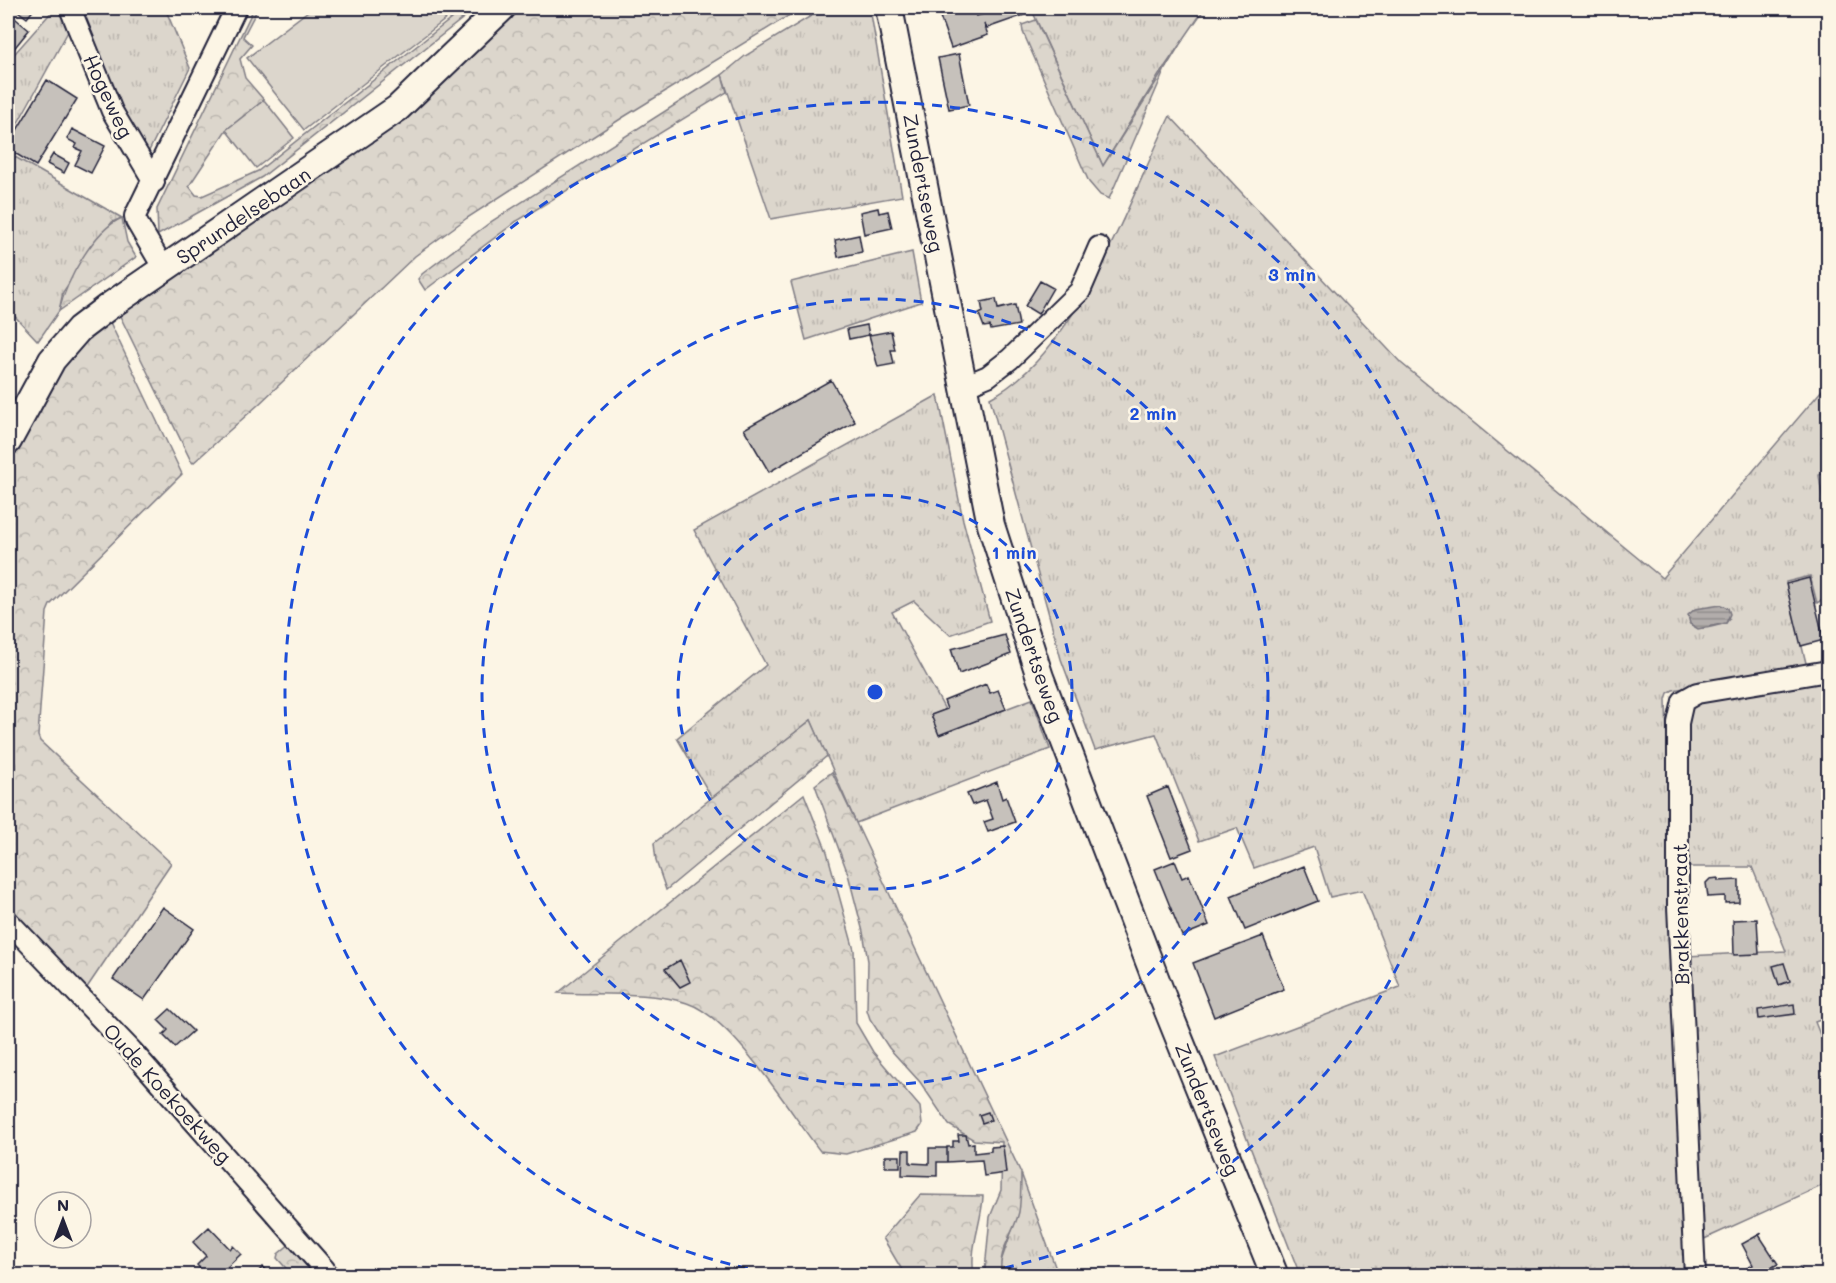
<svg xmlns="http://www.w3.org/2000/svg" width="1836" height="1283" viewBox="0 0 1836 1283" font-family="Mali,sans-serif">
<defs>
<pattern id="grass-tufts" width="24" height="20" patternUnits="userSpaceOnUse" patternTransform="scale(1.5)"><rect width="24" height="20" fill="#dcd6cc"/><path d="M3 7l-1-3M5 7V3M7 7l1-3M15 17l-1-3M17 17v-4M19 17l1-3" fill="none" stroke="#bcb7b0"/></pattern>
<pattern id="forest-crowns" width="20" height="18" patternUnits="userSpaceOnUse" patternTransform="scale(1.5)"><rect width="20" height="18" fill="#dcd6cc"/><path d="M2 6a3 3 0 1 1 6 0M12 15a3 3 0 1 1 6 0" fill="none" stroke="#bcb7b0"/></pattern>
<pattern id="water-rules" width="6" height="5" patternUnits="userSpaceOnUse" patternTransform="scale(1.5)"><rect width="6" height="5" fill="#b2adab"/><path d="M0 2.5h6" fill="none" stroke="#908c8c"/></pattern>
</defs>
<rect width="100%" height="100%" fill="#fcf5e5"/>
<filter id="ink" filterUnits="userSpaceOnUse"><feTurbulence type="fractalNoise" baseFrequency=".0167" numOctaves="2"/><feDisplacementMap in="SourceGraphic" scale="12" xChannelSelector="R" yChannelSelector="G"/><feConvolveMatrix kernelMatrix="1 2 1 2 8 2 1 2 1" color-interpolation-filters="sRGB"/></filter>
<g filter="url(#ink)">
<path fill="url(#grass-tufts)" stroke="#7f7c84" stroke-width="1.5" fill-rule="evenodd" d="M 55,8 L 61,8 L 70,28 L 8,141 L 8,61 Z
M 74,8 L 165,8 L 190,68 L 147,155 L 120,114 Z
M 824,8 L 870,8 L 902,196 L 771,219 L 722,75 L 745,56 Z
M 1031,8 L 1205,8 L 1159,75 L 1103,166 Z
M 1170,116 L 1401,363 L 1662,578 L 1828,383 L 1828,473 L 1819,475 L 1828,535 L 1828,596 L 1817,603 L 1810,576 L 1786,582 L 1807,667 L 1673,690 L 1668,693 L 1666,699 L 1672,988 L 1687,1275 L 1300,1275 L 1215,1057 L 1400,987 L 1362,890 L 1330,897 L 1314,847 L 1254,868 L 1237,828 L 1199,841 L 1156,734 L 1095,750 L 1061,659 L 990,398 C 1076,355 1129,200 1170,116 ZM 1729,619 L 1726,623 C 1714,626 1701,632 1690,624 Z
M 8,153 L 122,218 L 112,222 L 63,292 L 59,311 L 38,341 L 8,309 Z
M 912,252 L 921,302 L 806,340 L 791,282 Z
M 938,395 L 963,520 L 990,621 L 950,635 L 914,601 L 892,612 L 955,728 L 1032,699 L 1050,749 L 856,823 L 811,720 L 712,798 L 677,738 L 766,665 L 694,530 Z
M 1828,682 L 1828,1017 L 1815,1022 L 1828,1055 L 1828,1183 L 1702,1240 L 1687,956 L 1786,951 L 1752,867 L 1686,867 L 1683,709 L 1689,704 Z
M 1021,1173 L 1056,1269 L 1046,1275 L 1002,1276 L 999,1267 L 1018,1213 Z"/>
<path fill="url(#forest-crowns)" stroke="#7f7c84" stroke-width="1.5" d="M 254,8 L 258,8 L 243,37 L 252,45 L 240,59 L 245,78 L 264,100 L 226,130 L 189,186 L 196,195 L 202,196 L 258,171 L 465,8 L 476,8 L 262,177 L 158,235 L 157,209 Z
M 511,8 L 801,8 L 622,118 L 467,218 L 415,256 L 258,405 L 193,463 L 191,461 L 119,314 Z
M 1036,20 L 1103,166 L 1179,46 L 1165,69 L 1109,199 L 1100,195 L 1089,182 L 1023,32 L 1022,25 Z
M 722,75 L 727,92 L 517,221 L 425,290 L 418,279 L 422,274 L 492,221 Z
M 122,218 L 127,242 L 136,257 L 59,311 C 66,282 93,230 122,218 Z
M 108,318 L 182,474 L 50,605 L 47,612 L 38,736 L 40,741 L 171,863 L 86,989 L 8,915 L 8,818 L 16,764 L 8,757 L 8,450 L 55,366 Z
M 811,720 L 827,756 L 666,890 L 656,861 L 654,843 Z
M 832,772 L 1021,1173 C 1021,1186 1021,1199 1019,1212 C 1014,1234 996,1252 1002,1275 L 986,1275 L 985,1270 L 990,1217 L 1001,1190 L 1002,1142 L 974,1140 L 949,1125 L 920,1082 L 889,1048 L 870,1019 L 867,1010 L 868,961 L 863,932 L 848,874 L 815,785 Z
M 804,794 L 827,852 L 854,950 L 856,1023 L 873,1052 L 920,1107 L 922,1125 L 917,1132 L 846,1154 L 820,1151 C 789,1111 733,1018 687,1003 C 653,991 596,995 558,993 Z
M 920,1195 L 983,1196 C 982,1223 969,1247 974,1275 L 905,1275 L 883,1238 Z
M 291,1243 L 319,1275 L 292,1275 L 277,1258 L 278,1254 Z"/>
<path fill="#dcd6cc" stroke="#7f7c84" stroke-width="1.5" d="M 312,8 L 437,8 L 446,19 L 304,130 L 247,58 Z
M 264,100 L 294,138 L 256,168 L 226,130 Z"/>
<path fill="url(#water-rules)" stroke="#78757e" stroke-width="1.5" d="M 1721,605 L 1728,608 L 1730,614 L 1726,623 L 1698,629 L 1690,624 L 1688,615 L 1695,609 Z"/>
<path fill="#c6c1bb" stroke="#22223b" stroke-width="1.5" d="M 14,8 L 35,8 L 27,18 Z
M 937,8 L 974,8 L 976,16 L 1007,8 L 1028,8 L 1030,13 L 987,28 L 984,24 L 988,35 L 951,48 Z
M 10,14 L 29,30 L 8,56 L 8,17 Z
M 959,54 L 969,105 L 949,109 L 938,58 Z
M 47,80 L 77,99 L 36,166 L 8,149 L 8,145 Z
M 72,129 L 105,146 L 91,173 L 75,165 L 82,151 L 75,148 L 77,144 L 67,139 Z
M 53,154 L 69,163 L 64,173 L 47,164 Z
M 878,208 L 879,213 L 888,211 L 892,228 L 864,234 L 860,212 Z
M 859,235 L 862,252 L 838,257 L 835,240 Z
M 1040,281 L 1053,288 L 1038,314 L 1025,306 Z
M 996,299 L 998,309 L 1015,305 L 1019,325 L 991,330 L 990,326 L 984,327 L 979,314 L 983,312 L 981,302 Z
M 867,325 L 869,335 L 849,339 L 847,329 Z
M 891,331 L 895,350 L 891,350 L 894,364 L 878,367 L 869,335 Z
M 831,380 L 855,422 L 769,472 L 744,429 Z
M 1809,578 L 1824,640 L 1801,646 L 1786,584 Z
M 1005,635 L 1011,654 L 959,674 L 951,649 Z
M 986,684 L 990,693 L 998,690 L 1006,709 L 939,735 L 931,715 L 947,709 L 944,701 Z
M 997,782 L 1002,799 L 1006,797 L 1015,822 L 988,832 L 984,822 L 993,819 L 986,800 L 972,805 L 967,794 Z
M 1168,787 L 1192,849 L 1171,857 L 1147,796 Z
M 1175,861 L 1182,878 L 1189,875 L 1209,925 L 1182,936 L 1155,869 Z
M 1304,866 L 1318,901 L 1245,930 L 1231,896 Z
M 1718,878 L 1718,881 L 1739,880 L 1739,902 L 1725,903 L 1725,896 L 1708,897 L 1706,883 L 1710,879 Z
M 163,907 L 194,929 L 144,1000 L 113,979 Z
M 1757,919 L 1759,954 L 1734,955 L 1733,920 Z
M 1263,936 L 1284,989 L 1214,1017 L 1193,963 Z
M 680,960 L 690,982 L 680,987 L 665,969 Z
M 1784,963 L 1790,981 L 1779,985 L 1773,966 Z
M 1794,1004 L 1795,1014 L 1759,1019 L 1758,1010 Z
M 170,1009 L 193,1031 L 175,1047 L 163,1035 L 168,1030 L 158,1020 Z
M 988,1112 L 991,1120 L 982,1123 L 979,1115 Z
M 958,1135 L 966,1135 L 968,1144 L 974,1143 L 974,1153 L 991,1151 L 991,1147 L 1003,1146 L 1006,1173 L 984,1176 L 982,1160 L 947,1162 L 947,1147 L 953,1147 L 953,1141 L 959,1141 Z
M 929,1148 L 947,1148 L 947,1162 L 937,1162 L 937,1176 L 902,1175 L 903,1150 L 910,1150 L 910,1163 L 929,1164 Z
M 885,1156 L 900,1156 L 900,1167 L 885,1167 Z
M 209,1227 L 230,1249 L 233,1246 L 241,1254 L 218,1276 L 211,1269 L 206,1275 L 197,1265 L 206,1256 L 193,1242 Z
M 1762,1233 L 1759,1235 L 1778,1264 L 1758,1275 L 1751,1276 L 1747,1268 L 1753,1265 L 1742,1244 Z
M 263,1267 L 270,1276 L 254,1276 Z
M 1800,1267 L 1805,1276 L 1784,1276 Z"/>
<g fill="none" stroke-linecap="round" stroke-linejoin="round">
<g stroke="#22223b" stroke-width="24">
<path id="minor" d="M 70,8 L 112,111 L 154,182
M 164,269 L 136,221 L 135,216 L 236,8
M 964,386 L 988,376 L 1010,359 L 1080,291 L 1099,247
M 8,921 L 132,1051 L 325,1270
M 1695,1276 L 1678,906 L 1678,723 L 1683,701 L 1697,693 L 1828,671"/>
</g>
<g stroke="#22223b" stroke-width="30">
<path id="tertiary" d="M 889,8 L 991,525 L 1040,677 L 1166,1006 L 1275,1276
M 8,441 L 52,360 L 79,329 L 108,307 L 398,108 L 502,8"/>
</g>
<use href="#minor" stroke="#fcf5e5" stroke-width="20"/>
<use href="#tertiary" stroke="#fcf5e5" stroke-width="26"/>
</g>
</g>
<g fill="none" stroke="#1d4ed8" stroke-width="3" stroke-dasharray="10 8">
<circle cx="875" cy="692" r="197"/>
<circle cx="875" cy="692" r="393"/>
<path d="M783 1275A590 590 0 1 1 967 1275"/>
</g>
<g text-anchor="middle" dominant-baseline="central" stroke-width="5" stroke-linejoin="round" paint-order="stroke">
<g font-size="20" fill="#22223b" stroke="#fcf5e5">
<text transform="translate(109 96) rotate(65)">Hogeweg</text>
<text transform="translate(924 183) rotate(79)">Zundertseweg</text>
<text transform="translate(243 215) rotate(-34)">Sprundelsebaan</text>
<text transform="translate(1035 655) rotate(71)">Zundertseweg</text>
<text transform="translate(1680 914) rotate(-91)">Brakkenstraat</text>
<text transform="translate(168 1093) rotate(48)">Oude Koekoekweg</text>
<text transform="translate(1208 1109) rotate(68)">Zundertseweg</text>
</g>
</g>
<circle cx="875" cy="692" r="9" fill="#1d4ed8" stroke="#fcf5e5" stroke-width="3"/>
<g font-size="18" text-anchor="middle" font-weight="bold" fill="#1d4ed8" stroke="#fcf5e5" stroke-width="5" stroke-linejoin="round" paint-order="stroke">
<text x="1292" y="281">3 min</text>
<text x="1153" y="420">2 min</text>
<text x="1014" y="559">1 min</text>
</g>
<rect width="1836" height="1283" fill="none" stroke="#fcf5e5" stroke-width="30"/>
<rect x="15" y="15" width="1806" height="1253" fill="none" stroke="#22223b" stroke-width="2" filter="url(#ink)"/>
<g transform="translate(63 1220)"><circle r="28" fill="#fcf5e5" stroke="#a5a1a1" stroke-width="1.5"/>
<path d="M0-4.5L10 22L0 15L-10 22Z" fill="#22223b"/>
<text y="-9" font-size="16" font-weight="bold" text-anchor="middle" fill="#22223b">N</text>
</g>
</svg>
